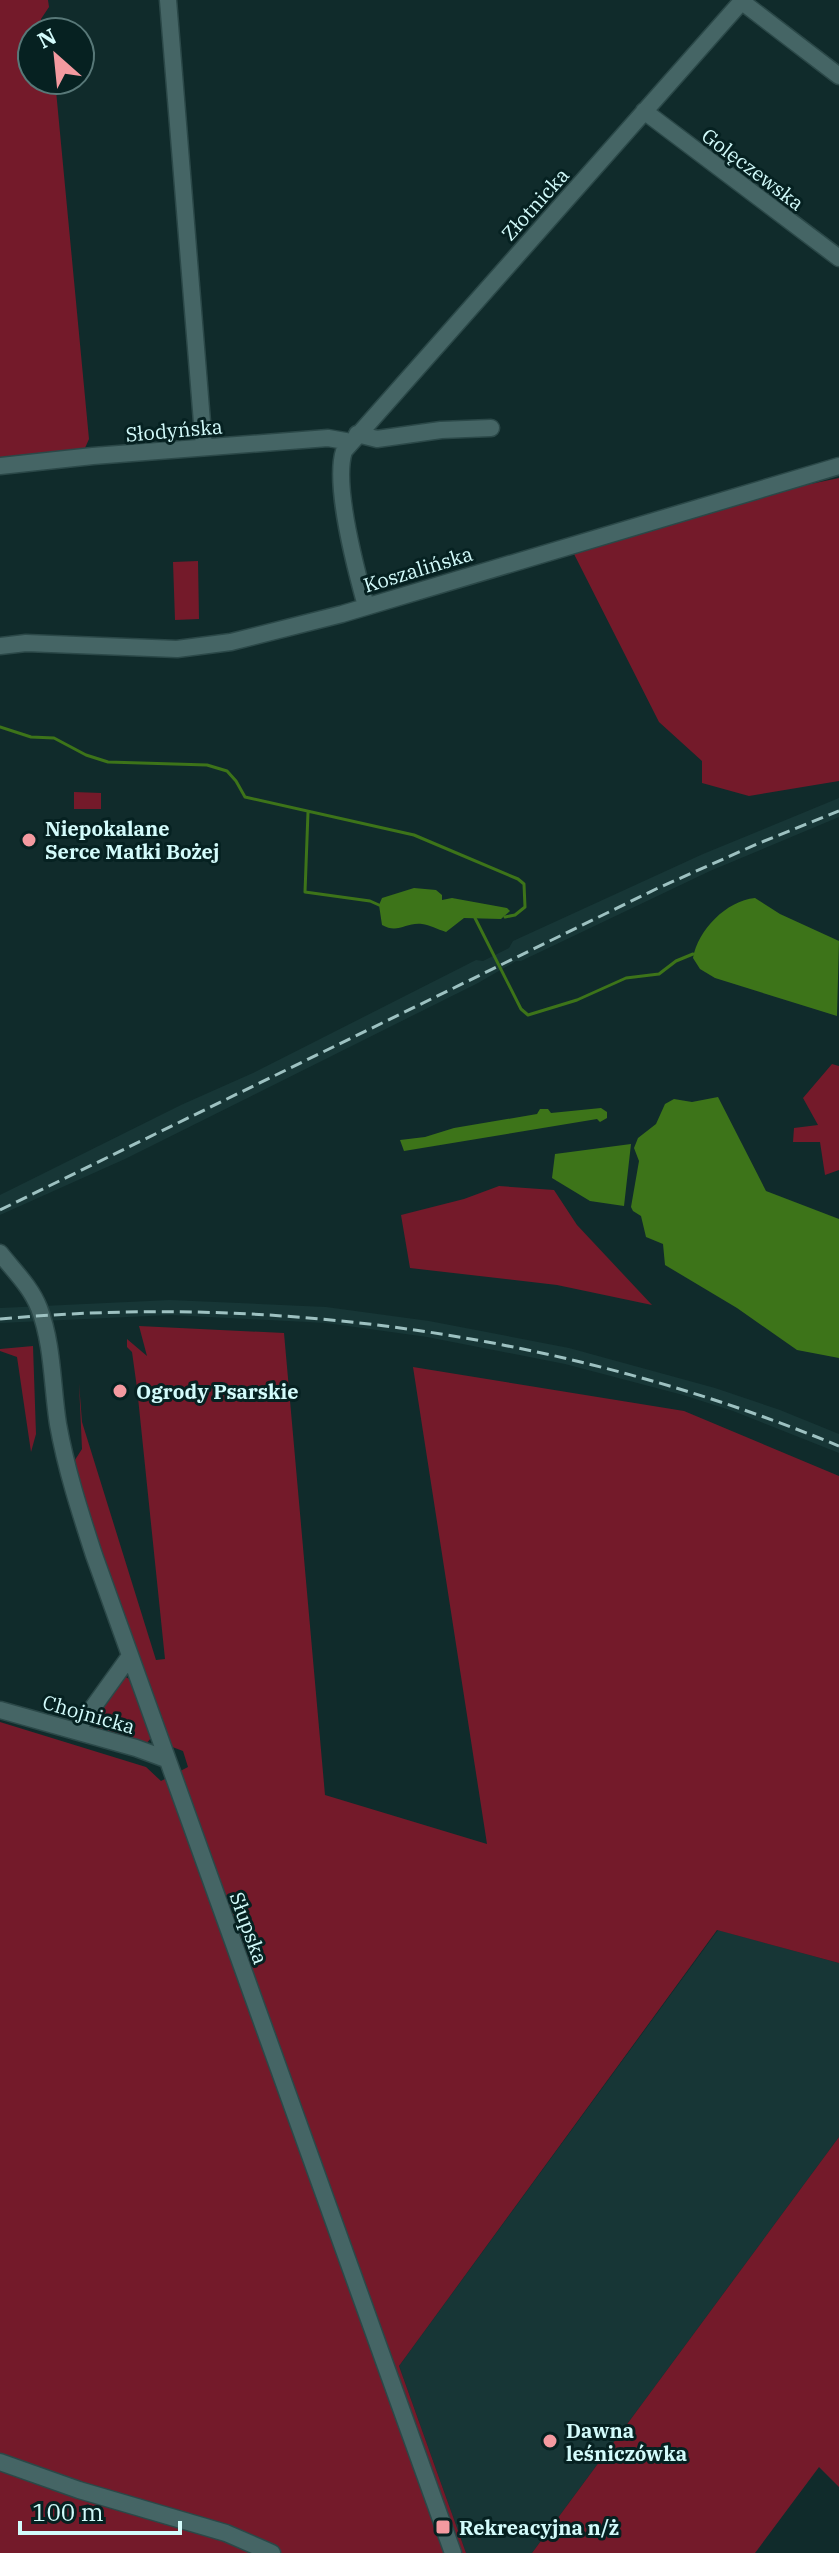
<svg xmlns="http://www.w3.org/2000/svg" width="839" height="2553" viewBox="0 0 839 2553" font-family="'IBM Plex Serif',serif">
<rect width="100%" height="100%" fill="#102b2b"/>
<path fill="#173636" d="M 839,798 L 839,817 L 710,871 L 521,961 L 516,961 L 478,983 L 125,1159 L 0,1215 L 0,1195 L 181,1105 L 253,1073 L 476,960 L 483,961 L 509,948 L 513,941 L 703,854 Z
M 170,1300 L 326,1307 L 429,1321 L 569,1348 L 715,1388 L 780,1410 L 839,1434 L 839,1453 L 733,1411 L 683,1395 L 565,1364 L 427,1337 L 326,1323 L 171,1315 L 0,1323 L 0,1308 Z
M 718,1930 L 839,1963 L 839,2137 L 532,2553 L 466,2553 L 399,2366 Z"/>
<path fill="#741a2a" d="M 0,0 L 48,0 L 49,7 L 41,19 L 44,32 L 32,32 L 32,80 L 55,80 L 89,439 L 85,448 L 79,453 L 0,464 Z
M 839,478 L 839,781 L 749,796 L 702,783 L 702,761 L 659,722 L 574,554 L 801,486 Z
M 198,561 L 199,619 L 175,620 L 173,562 Z
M 74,792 L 101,793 L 101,809 L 74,809 Z
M 832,1064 L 839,1066 L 839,1170 L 825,1175 L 820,1142 L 793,1142 L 794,1128 L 818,1125 L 803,1098 Z
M 499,1186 L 554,1190 L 577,1225 L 652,1305 L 557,1285 L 410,1268 L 401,1215 L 464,1199 Z
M 139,1326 L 284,1333 L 325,1795 L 487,1844 L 413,1367 L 684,1411 L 839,1476 L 839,1963 L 717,1930 L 399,2366 L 466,2553 L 0,2553 L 0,1722 L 146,1767 L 161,1781 L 188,1767 L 183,1751 L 167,1745 L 97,1552 L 73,1463 L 82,1449 L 79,1383 L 82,1422 L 156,1660 L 165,1659 L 137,1388 L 132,1352 L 127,1347 L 127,1339 L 147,1356 Z
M 33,1346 L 36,1434 L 31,1452 L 17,1357 L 0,1351 L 0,1349 Z
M 124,1676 L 131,1680 L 151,1738 L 146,1744 L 91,1730 L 88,1726 Z
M 839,2137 L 839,2487 L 819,2467 L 755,2553 L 532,2553 Z"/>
<path fill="#3d7419" d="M 414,888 L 436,890 L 442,895 L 442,900 L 452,898 L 507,908 L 510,911 L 501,919 L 464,918 L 446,932 C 437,929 430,925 422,924 C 406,922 398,934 382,925 L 379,905 L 382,898 Z
M 755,898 L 780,914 L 839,941 L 837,1016 L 715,978 L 700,969 L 693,958 C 698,930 726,901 755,898 Z
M 718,1097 L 766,1191 L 839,1219 L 839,1358 L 797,1350 L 737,1308 L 665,1265 L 663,1244 L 646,1237 L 641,1216 L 633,1211 L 631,1207 L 639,1161 L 634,1148 L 638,1138 L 656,1124 L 665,1104 L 674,1099 L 692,1102 Z
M 601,1108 L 607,1112 L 607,1118 L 600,1122 L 597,1119 L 404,1151 L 400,1140 L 425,1137 L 454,1128 L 537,1114 L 540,1109 L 548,1109 L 551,1113 Z
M 631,1144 L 624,1206 L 590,1201 L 552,1178 L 555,1154 Z"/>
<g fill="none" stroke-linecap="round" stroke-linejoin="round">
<path stroke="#3d7419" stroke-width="3" d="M 0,727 L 31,737 L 54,738 L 86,755 L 108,762 L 207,765 L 227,771 L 236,781 L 245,797 L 414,835 L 518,879 L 524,884 L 525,907 L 515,915 L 505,917
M 308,812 L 305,892 L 370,901 L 379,905
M 475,918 L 521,1009 L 528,1015 L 577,1000 L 626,978 L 659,974 L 676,961 L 693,954"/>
<g stroke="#2b4848" stroke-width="19">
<path id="minor" d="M 168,0 L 204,447
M 741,1 L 839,76
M 644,111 L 839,258
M 357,434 L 377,439 L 441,430 L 491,428
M 0,466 L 93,456 L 328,438 L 351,442
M 366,606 C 356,570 333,485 344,451 L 743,0
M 0,646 L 26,643 L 177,649 L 231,642 L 342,614 L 839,466
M 0,1253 C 14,1271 31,1287 39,1308 C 53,1344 52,1386 58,1424 C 66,1469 80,1512 94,1555 L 453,2553
M 0,1710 L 136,1748 L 166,1759
M 76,1731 L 130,1656
M 0,2462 L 79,2490 L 226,2533 L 272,2553"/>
</g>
<use href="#minor" stroke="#456565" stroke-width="16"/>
<path stroke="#9dc1c1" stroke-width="3" stroke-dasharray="12 6" stroke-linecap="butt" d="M 0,1210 L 656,889 L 757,844 L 839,811
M 0,1319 C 285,1293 575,1337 839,1446"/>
</g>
<g fill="#f49aa0" stroke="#062121" stroke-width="3">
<circle cx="29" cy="840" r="8"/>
<circle cx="120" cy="1391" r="8"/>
<circle cx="550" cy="2441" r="8"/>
<rect x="435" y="2519" width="16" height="16" rx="4"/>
</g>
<g text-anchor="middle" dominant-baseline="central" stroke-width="6" stroke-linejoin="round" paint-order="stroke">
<g font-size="20" fill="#d3fbfb" stroke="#062121">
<text transform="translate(753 169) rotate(37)">Golęczewska</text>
<text transform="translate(535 204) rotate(-48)">Złotnicka</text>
<text transform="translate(174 430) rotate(-5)">Słodyńska</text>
<text transform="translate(418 569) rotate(-17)">Koszalińska</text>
<text transform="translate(89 1714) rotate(16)">Chojnicka</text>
<text transform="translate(249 1928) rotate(70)">Słupska</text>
</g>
<g font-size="20" font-weight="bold" fill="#d3fbfb" stroke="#062121" text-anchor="start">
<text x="45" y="828">Niepokalane<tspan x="45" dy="23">Serce Matki Bożej</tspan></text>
<text x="136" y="1391">Ogrody Psarskie</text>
<text x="566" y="2430">Dawna<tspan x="566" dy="23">leśniczówka</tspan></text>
<text x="459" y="2527">Rekreacyjna n/ż</text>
</g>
</g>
<g transform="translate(56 56) rotate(333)"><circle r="38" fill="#062121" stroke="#587878" stroke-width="2"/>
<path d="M0-6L14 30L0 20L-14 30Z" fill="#f49aa0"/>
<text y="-12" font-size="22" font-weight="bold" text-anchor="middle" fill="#d3fbfb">N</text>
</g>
<path d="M20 2521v12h160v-12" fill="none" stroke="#d3fbfb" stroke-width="4"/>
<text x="32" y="2521" font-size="24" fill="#d3fbfb" stroke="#062121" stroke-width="6" paint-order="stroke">100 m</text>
</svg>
